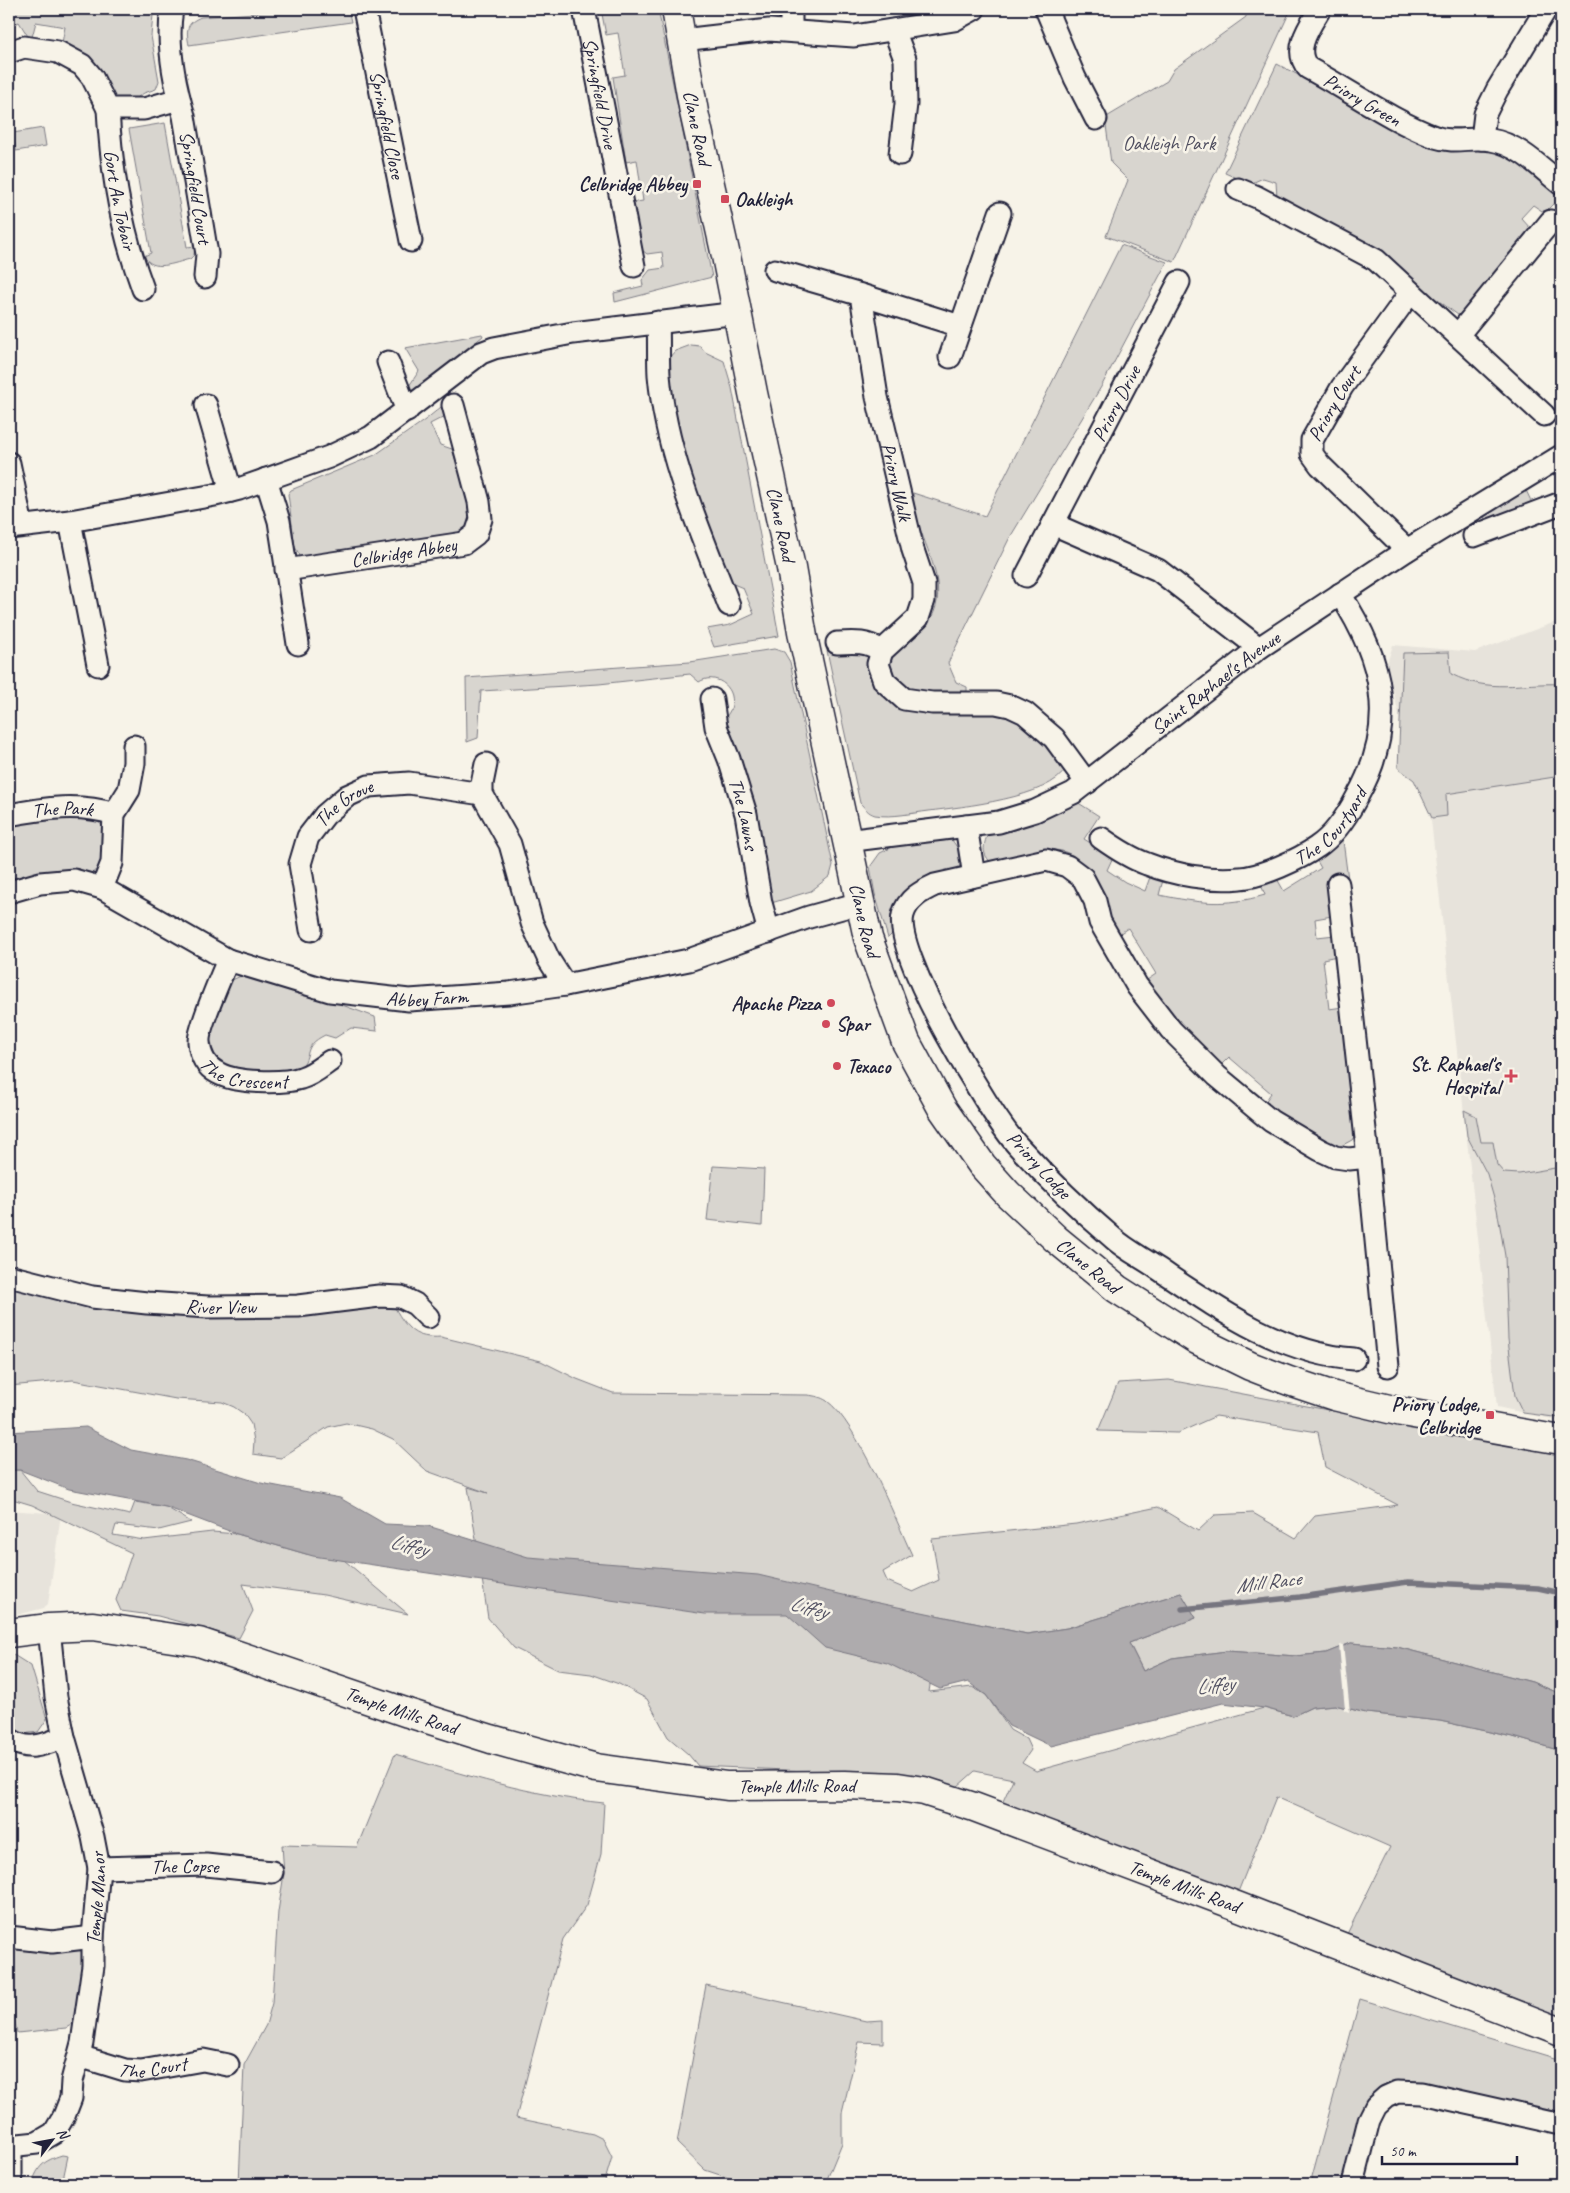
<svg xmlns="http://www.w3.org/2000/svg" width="1570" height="2193" viewBox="0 0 1570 2193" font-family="Caveat,sans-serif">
<rect width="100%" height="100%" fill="#f7f3e8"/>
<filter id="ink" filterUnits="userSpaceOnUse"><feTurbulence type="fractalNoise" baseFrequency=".02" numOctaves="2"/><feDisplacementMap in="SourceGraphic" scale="10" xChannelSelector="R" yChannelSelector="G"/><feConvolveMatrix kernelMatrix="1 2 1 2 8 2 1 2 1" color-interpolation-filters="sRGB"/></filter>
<g filter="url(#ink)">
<path fill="#e7e3db" d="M 1561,620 L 1561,1421 L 1497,1407 L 1431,820 L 1401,724 L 1387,663 L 1393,645 L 1475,652 Z
M 9,1510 L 61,1514 L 48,1604 L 44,1608 L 9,1617 Z"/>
<path fill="#d8d5cf" stroke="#7d7c85" d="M 9,9 L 136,9 L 148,11 L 153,15 L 151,36 L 159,81 L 156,89 L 144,93 L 138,97 L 139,101 L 123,102 L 114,98 L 62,43 L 65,27 L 36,22 L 31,41 L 19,22 L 9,27 Z
M 273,9 L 348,9 L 351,22 L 189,45 C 186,30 186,23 201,17 L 254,13 Z
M 601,9 L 658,9 L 712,277 L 615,302 L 614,293 L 643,286 L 642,280 L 650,270 L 664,268 L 662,252 L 647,254 L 642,250 L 630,203 L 643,201 L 637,160 L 626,162 L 613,77 L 625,75 L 618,33 L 606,35 Z
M 1246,9 L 1291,9 L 1174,262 L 1106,236 L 1128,180 L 1111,163 L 1105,118 L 1167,81 L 1174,69 L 1246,17 Z
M 1277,64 L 1358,106 L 1484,146 L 1516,160 L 1561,193 L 1561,209 L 1553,204 L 1547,210 L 1542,211 L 1533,205 L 1521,218 L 1531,229 L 1462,318 L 1416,284 L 1393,260 L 1277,198 L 1276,182 L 1263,178 L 1250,184 L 1225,173 Z
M 165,123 L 187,247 L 195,246 L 194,255 L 190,259 C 174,263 153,273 144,256 L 151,253 L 129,129 Z
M 43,128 L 46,146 L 16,151 L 13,133 Z
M 1121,245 L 1167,262 L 1101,387 L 1009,539 L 948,663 L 956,682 L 967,687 L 967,694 L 915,694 L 896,684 L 888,662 L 889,655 L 927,619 L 931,618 C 949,588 926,549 917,520 C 914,512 914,502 913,493 L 985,516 Z
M 482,334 L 483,336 L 412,395 L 409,386 L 419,371 L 405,348 Z
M 691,345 L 700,346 L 705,352 L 724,361 L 732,388 L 779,636 L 714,647 L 707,629 L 730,625 L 754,614 L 743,588 L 731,583 L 698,506 L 671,397 L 668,359 L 675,351 Z
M 446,403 L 453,412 L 430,424 L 440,445 L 452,449 L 470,503 L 472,519 L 467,533 L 302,559 L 295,547 L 288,494 L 291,490 L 375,455 L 425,420 Z
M 1524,486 L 1532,503 L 1486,522 L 1482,511 Z
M 826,646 L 843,652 L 864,652 L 868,658 L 880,691 L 896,705 L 1005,712 L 1038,734 L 1066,768 C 1051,798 960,807 929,811 C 912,813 892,818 875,815 C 868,813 865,808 860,803 Z
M 774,649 L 784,652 L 790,662 L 833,865 L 830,876 L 811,891 L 768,904 L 722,723 C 725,718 731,711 732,705 C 736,686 714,672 699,682 L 690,674 L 599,684 L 481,691 L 478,738 L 467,742 L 466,678 L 690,662 Z
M 1449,652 L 1451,674 C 1491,694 1519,682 1561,684 L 1561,776 L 1446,794 L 1447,816 L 1432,818 L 1414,780 L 1398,768 L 1403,653 Z
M 1077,802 L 1099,816 L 1084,839 L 1113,857 L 1107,870 L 1125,882 L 1145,891 L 1150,877 L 1163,880 L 1159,895 C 1200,903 1224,907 1265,895 L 1260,882 L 1276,877 L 1284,891 L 1321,868 L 1314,856 L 1342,833 L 1348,879 L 1330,884 L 1332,916 L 1315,919 L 1317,937 L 1335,935 L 1337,956 L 1323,959 L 1329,1009 L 1343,1007 L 1355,1135 L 1352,1140 L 1339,1147 L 1322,1141 L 1263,1105 L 1271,1093 L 1229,1057 L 1219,1067 L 1190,1038 L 1144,982 L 1156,974 L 1128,928 L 1116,936 C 1105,908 1091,850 1054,850 C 1042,850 1009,861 994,865 C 983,856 982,849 987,836 L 1032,823 Z
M 45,818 C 58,818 99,813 104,829 C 105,834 104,842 104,848 C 104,861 101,868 90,874 L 9,884 L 9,823 Z
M 952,840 L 963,856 L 960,866 L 894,916 L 892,934 L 888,938 L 875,894 L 870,867 L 880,853 L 897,845 Z
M 245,974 L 257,974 L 375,1017 L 377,1031 L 351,1028 L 335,1038 L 325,1035 C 301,1047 313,1055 300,1068 C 289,1078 233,1071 220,1064 C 217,1062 214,1058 211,1056 L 208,1033 L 230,981 Z
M 1464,1110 L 1476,1116 L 1481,1142 L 1493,1142 L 1497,1165 L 1504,1173 L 1519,1174 L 1561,1167 L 1561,1418 L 1523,1413 L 1515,1396 L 1508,1339 L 1505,1256 L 1497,1209 L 1487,1174 L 1467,1136 Z
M 713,1166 L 764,1169 L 762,1226 L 707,1220 Z
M 9,1286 L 293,1315 L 389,1307 L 395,1308 C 407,1329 415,1339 441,1337 L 541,1361 L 577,1379 L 613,1393 L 808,1395 C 815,1396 821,1397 827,1401 C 856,1421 896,1520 912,1555 L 883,1572 L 887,1581 L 913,1592 L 939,1580 L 932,1539 L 1076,1524 L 1158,1507 L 1198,1531 L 1215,1515 L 1253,1513 L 1296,1538 L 1315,1516 L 1398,1505 L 1325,1467 L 1318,1432 L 1216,1416 L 1178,1433 L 1098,1431 L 1118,1383 L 1169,1380 L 1561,1454 L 1561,1694 L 1532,1682 L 1397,1647 L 1351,1643 L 1326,1653 L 1296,1656 L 1227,1651 L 1172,1658 L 1143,1671 L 1129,1643 L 1196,1618 L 1181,1593 L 1067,1628 L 1027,1634 L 940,1616 L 929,1692 L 972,1687 L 986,1695 L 1010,1730 L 1026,1739 L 1031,1750 L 1022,1763 L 1036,1771 L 1264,1708 L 1293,1716 L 1312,1707 L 1335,1705 L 1366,1713 L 1440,1721 L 1517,1738 L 1561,1751 L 1561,2017 L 1347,1934 L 1390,1847 L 1276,1797 L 1238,1892 L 1000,1808 L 1013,1779 L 975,1771 L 957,1787 L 941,1781 L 873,1774 L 698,1766 L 688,1754 L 668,1737 L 647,1699 L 619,1684 L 591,1674 L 558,1670 L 514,1648 L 488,1618 L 468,1487 L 488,1493 L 427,1471 L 393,1439 L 372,1429 L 346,1423 L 328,1427 L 281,1458 L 253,1454 L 254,1441 L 251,1424 L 244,1414 L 234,1407 L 222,1402 L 176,1399 L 73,1380 L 9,1386 Z
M 9,1470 L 20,1470 L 37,1491 L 71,1502 L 130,1515 L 135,1502 L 166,1507 L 191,1522 L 159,1530 L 116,1525 L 113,1535 L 144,1540 L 212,1532 L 237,1534 L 306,1554 L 344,1560 L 408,1614 L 324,1595 L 243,1584 L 253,1611 L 239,1638 L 158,1616 L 121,1611 L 116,1600 L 132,1553 L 32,1505 L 9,1498 Z
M 12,1654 L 31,1666 L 47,1719 L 38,1732 L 22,1734 L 9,1726 L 9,1655 Z
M 395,1754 C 464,1775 533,1796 604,1803 L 601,1854 L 587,1905 L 563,1939 L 516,2118 L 593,2134 L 603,2139 L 612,2157 L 604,2184 L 239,2184 L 244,2065 L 266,2025 L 272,2003 L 278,1912 L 284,1874 L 282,1845 L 357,1847 Z
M 9,1943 L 82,1951 L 83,1966 L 74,2023 L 66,2028 L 17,2033 L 9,1991 Z
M 706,1985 L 866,2021 L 883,2020 L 883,2043 L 859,2042 L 842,2113 L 842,2143 L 825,2184 L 747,2184 L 705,2170 L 677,2143 Z
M 1360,1999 L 1561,2060 L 1561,2113 L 1426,2082 C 1411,2081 1394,2080 1380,2088 C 1364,2099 1354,2164 1349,2184 L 1310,2184 Z
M 62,2155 L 68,2156 L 62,2184 L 32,2184 C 38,2166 43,2161 62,2155 Z"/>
<path fill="#aeabad" stroke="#76747f" d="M 86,1427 L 131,1450 L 186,1460 L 261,1483 L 340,1498 L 385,1524 L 428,1526 L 528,1557 L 758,1575 L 869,1601 L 1027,1634 L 1067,1628 L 1181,1593 L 1196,1618 L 1129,1643 L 1143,1671 L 1172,1658 L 1227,1651 L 1296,1656 L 1326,1653 L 1351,1643 L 1397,1647 L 1532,1682 L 1561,1694 L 1561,1751 L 1517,1738 L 1440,1721 L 1366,1713 L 1335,1705 L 1312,1707 L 1293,1716 L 1264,1708 L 1223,1703 L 1051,1746 L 1009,1726 L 986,1695 L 968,1682 L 940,1689 L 887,1663 L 825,1648 L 787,1614 L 705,1614 L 313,1556 L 237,1534 L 166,1507 L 69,1489 L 20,1470 L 9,1470 L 9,1432 Z"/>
<path fill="#f7f3e8" d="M 1343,1644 L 1350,1712 L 1345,1710 L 1339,1646 Z"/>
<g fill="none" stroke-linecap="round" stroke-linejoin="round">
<path stroke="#76747f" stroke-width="5.5" d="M 1182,1609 L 1300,1597 L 1408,1582 L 1538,1588 L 1561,1593"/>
<g stroke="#22223b" stroke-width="25">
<g id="street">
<path id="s1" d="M 172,9 C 166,44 174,82 184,116 L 207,254 L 205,277"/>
<path id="s2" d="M 364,9 L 411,241"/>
<path id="s3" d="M 584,9 L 634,266"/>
<path d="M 791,9 L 791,31"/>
<path d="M 1046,9 L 1075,78 L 1096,119"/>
<path id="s4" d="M 1320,9 C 1310,26 1292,50 1308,68 C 1349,90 1392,121 1435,137 C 1456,144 1471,136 1491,140 C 1518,144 1541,168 1561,184"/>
<path d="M 894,30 L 905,59 L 906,104 L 900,154"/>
<path d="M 682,40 L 769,30 L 854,36 L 954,20 L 974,9"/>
<path d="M 9,52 L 24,47 L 58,52 L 82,65 L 92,77 L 108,109 L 144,109 L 179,99"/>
<path id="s5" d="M 108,109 C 111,168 122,233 143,289"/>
<path d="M 1482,139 L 1485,114 L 1497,90 L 1546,9"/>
<path d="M 1238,189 L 1257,197 L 1376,260 L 1544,415"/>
<path id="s6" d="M 775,270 L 861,295 L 877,397 L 913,550 L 924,583 L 924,600 L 918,618 L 882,651 L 878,664 L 884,681 L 904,699 L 932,703 L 996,703 L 1010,706 L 1025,713 L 1054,738 L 1087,783"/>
<path d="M 861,295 L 960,326"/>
<path d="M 658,322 C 659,339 658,358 659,375 C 666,455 700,531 729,605"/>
<path d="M 1458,335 L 1551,221"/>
<path d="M 950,357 L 1000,213"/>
<path d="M 388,362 L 407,411"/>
<path d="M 206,405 L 231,491"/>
<path d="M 9,463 L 22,526"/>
<path d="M 266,479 L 279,521 L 298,644"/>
<path d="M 70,521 L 98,665"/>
<path id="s7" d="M 1053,524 L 1179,282"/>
<path d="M 9,528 L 70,521 L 215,495 L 239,489 L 329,457 L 371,437 L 481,353 L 494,348 L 573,333 L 738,313"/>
<path d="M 1474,536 L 1561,503"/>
<path id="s8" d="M 1407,550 L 1320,465 L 1312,454 L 1312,440 L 1342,387 L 1410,293"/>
<path id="s9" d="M 286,570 L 464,543 L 476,534 L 481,519 L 479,502 L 453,405"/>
<path d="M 1026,576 L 1053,524 L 1158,570 L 1259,648"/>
<path d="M 837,643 C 855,642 866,641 882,651"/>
<path id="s10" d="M 712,699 L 716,727 L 729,759 L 746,814 L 761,903 L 769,932"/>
<path d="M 486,764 L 482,784 L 482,794 L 510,844 L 532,923 L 549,960 L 565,985"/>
<path id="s11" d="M 9,815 C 45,808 79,803 114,814"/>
<path d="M 966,826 L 974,876"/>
<path id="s12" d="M 1101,838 C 1115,848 1130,858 1147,864 C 1175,875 1210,881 1240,878 C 1261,877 1300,859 1317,847 C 1335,835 1347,816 1357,797 C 1375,765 1385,729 1380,692 C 1376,657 1359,623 1340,594"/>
<path id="s13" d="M 846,841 L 999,822 L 1035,811 L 1073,793 L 1259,648 L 1407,550 L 1561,456"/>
<path d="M 1338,884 L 1368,1157 L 1388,1366"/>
<path d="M 102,888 L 112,863 L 114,814 L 129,790 L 134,763 L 134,746"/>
<path id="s14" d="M 9,892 L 40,883 L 74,880 L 102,888 L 228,960 L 330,991 L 409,1000 L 509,993 L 565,985 L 689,960 L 809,917 L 860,903"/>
<path id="s15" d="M 311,930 L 300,864 L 308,837 L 325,815 L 347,796 L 369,786 L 409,783 L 482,794"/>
<path id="s16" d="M 228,960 C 222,974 198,1029 199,1042 C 200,1055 206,1067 218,1073 C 235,1083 282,1084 301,1078 C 312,1075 320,1068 330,1061"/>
<path id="s17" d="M 9,1276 L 92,1297 L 147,1303 L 208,1307 L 298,1306 L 379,1296 L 401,1297 L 415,1304 L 428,1317"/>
<path d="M 1354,1359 C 1279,1353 1217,1308 1157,1268 C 1143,1258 1126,1250 1113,1238 C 1080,1210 1047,1178 1018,1146 C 989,1114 893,954 903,915 C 907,899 922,891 935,885 L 1046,860 L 1067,866 L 1083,878 L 1095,901 L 1100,922 L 1137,986 L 1171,1030 L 1217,1076 L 1271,1121 L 1320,1150 L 1335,1157 L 1349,1159 L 1368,1157"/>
<path d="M 9,1739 C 29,1752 43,1745 64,1737"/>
<path id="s18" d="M 99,1868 L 206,1865 L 272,1872"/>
<path d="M 9,1937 L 52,1942 L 93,1937"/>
<path id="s19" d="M 79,2056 L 125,2070 L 141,2071 L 203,2060 L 228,2065"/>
<path id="s20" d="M 9,2146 L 37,2143 L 54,2133 L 64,2116 L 71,2098 L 72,2081 L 82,2043 L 93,1966 L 93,1937 L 99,1868 L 93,1837 L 64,1737 L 56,1697 L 49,1628"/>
<path d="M 11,2184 L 11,2147"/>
<path d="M 1353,2184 L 1369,2120 L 1376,2106 L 1386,2097 L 1397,2092 L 1422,2093 L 1561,2124"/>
</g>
</g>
<g stroke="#22223b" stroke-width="31">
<g id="secondary">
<path id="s21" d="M 676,9 L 694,112 L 726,256 L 753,393 L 791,568 L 803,637 L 868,938 L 906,1042 L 942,1108 L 982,1165 L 1008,1194 L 1056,1239 L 1117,1289 L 1197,1340 L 1250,1366 L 1289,1381 L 1334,1396 L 1402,1412 L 1561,1440"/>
<path id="s22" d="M 9,1633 L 49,1628 L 93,1626 L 199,1642 L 408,1713 L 491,1739 L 596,1768 L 727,1786 L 845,1785 L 898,1787 L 924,1791 L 974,1807 L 1237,1906 L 1561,2032"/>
</g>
</g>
<use href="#street" stroke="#f7f3e8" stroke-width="21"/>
<use href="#secondary" stroke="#f7f3e8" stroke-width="28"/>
</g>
</g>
<g fill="#d1495b" stroke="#f7f3e8" stroke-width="2">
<rect x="692" y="179" width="10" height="10" rx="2.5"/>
<rect x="720" y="194" width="10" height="10" rx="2.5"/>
<circle cx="831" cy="1003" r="5"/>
<circle cx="826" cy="1024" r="5"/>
<circle cx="837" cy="1066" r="5"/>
<path d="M1508.5 1068.5h5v5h5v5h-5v5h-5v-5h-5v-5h5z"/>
<rect x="1485" y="1410" width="10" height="10" rx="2.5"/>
</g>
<g text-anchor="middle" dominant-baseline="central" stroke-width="5" stroke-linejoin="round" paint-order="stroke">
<g font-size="20" fill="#22223b" stroke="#f7f3e8">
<text stroke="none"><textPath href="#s3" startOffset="86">Springfield Drive</textPath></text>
<text stroke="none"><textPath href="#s4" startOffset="128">Priory Green</textPath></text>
<text stroke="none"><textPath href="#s2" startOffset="118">Springfield Close</textPath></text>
<text stroke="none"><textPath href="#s21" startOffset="121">Clane Road</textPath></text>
<text stroke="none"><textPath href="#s1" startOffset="181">Springfield Court</textPath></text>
<text stroke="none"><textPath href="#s5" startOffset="92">Gort An Tobair</textPath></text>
<text stroke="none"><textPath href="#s7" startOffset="136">Priory Drive</textPath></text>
<text stroke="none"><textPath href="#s8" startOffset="192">Priory Court</textPath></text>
<text stroke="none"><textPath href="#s6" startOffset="280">Priory Walk</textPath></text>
<text stroke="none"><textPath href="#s21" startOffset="526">Clane Road</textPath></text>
<text stroke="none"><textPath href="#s9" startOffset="119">Celbridge Abbey</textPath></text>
<text stroke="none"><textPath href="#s13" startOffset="414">Saint Raphael's Avenue</textPath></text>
<text stroke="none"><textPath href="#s15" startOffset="145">The Grove</textPath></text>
<text stroke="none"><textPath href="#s11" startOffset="54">The Park</textPath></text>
<text stroke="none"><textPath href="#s10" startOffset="120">The Lawns</textPath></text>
<text stroke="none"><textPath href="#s12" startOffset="256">The Courtyard</textPath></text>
<text stroke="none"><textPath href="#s21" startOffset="931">Clane Road</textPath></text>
<text stroke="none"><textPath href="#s14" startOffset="445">Abbey Farm</textPath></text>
<text stroke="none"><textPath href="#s16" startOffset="151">The Crescent</textPath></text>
<text transform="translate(1039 1165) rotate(47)">Priory Lodge</text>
<text stroke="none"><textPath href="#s21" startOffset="1351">Clane Road</textPath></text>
<text stroke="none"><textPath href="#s17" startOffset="215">River View</textPath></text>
<text stroke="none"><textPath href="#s22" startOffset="405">Temple Mills Road</textPath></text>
<text stroke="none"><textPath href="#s22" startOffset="810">Temple Mills Road</textPath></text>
<text stroke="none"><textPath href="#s18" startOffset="86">The Copse</textPath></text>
<text stroke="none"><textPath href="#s22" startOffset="1215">Temple Mills Road</textPath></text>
<text stroke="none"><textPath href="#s20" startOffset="289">Temple Manor</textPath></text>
<text stroke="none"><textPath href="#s19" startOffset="76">The Court</textPath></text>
</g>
<g font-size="20" fill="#504f60" stroke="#f7f3e8">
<text x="1169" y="143">Oakleigh Park</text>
</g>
<g font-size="20" font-weight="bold" fill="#22223b" stroke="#f7f3e8" text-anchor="end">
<text x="687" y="184">Celbridge Abbey</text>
<text x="735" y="199" text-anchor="start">Oakleigh</text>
<text x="821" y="1003">Apache Pizza</text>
<text x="836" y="1024" text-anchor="start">Spar</text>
<text x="1500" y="1064">St. Raphael's<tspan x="1500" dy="23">Hospital</tspan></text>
<text x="847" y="1066" text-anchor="start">Texaco</text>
<text x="1480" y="1404">Priory Lodge,<tspan x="1480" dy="23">Celbridge</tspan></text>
</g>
<g font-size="21" font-style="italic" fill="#535263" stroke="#f7f3e8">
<text transform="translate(409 1545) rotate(13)">Liffey</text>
<text transform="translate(1268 1582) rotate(-7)">Mill Race</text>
<text transform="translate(809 1607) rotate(15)">Liffey</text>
<text transform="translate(1215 1685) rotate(-6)">Liffey</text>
</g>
</g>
<rect width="1570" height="2193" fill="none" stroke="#f7f3e8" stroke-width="30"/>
<rect x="15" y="15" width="1540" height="2163" fill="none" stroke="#22223b" stroke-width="2" filter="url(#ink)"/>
<g transform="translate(52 2140) rotate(58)" stroke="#f7f3e8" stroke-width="4" paint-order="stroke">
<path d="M0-4L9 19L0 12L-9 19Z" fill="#22223b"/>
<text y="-8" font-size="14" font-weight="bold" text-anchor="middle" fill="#22223b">N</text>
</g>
<path d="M1382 2156v8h135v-8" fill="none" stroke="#22223b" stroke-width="2.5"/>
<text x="1390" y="2156" font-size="15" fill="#22223b" stroke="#f7f3e8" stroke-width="4" paint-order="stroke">50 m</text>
</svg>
